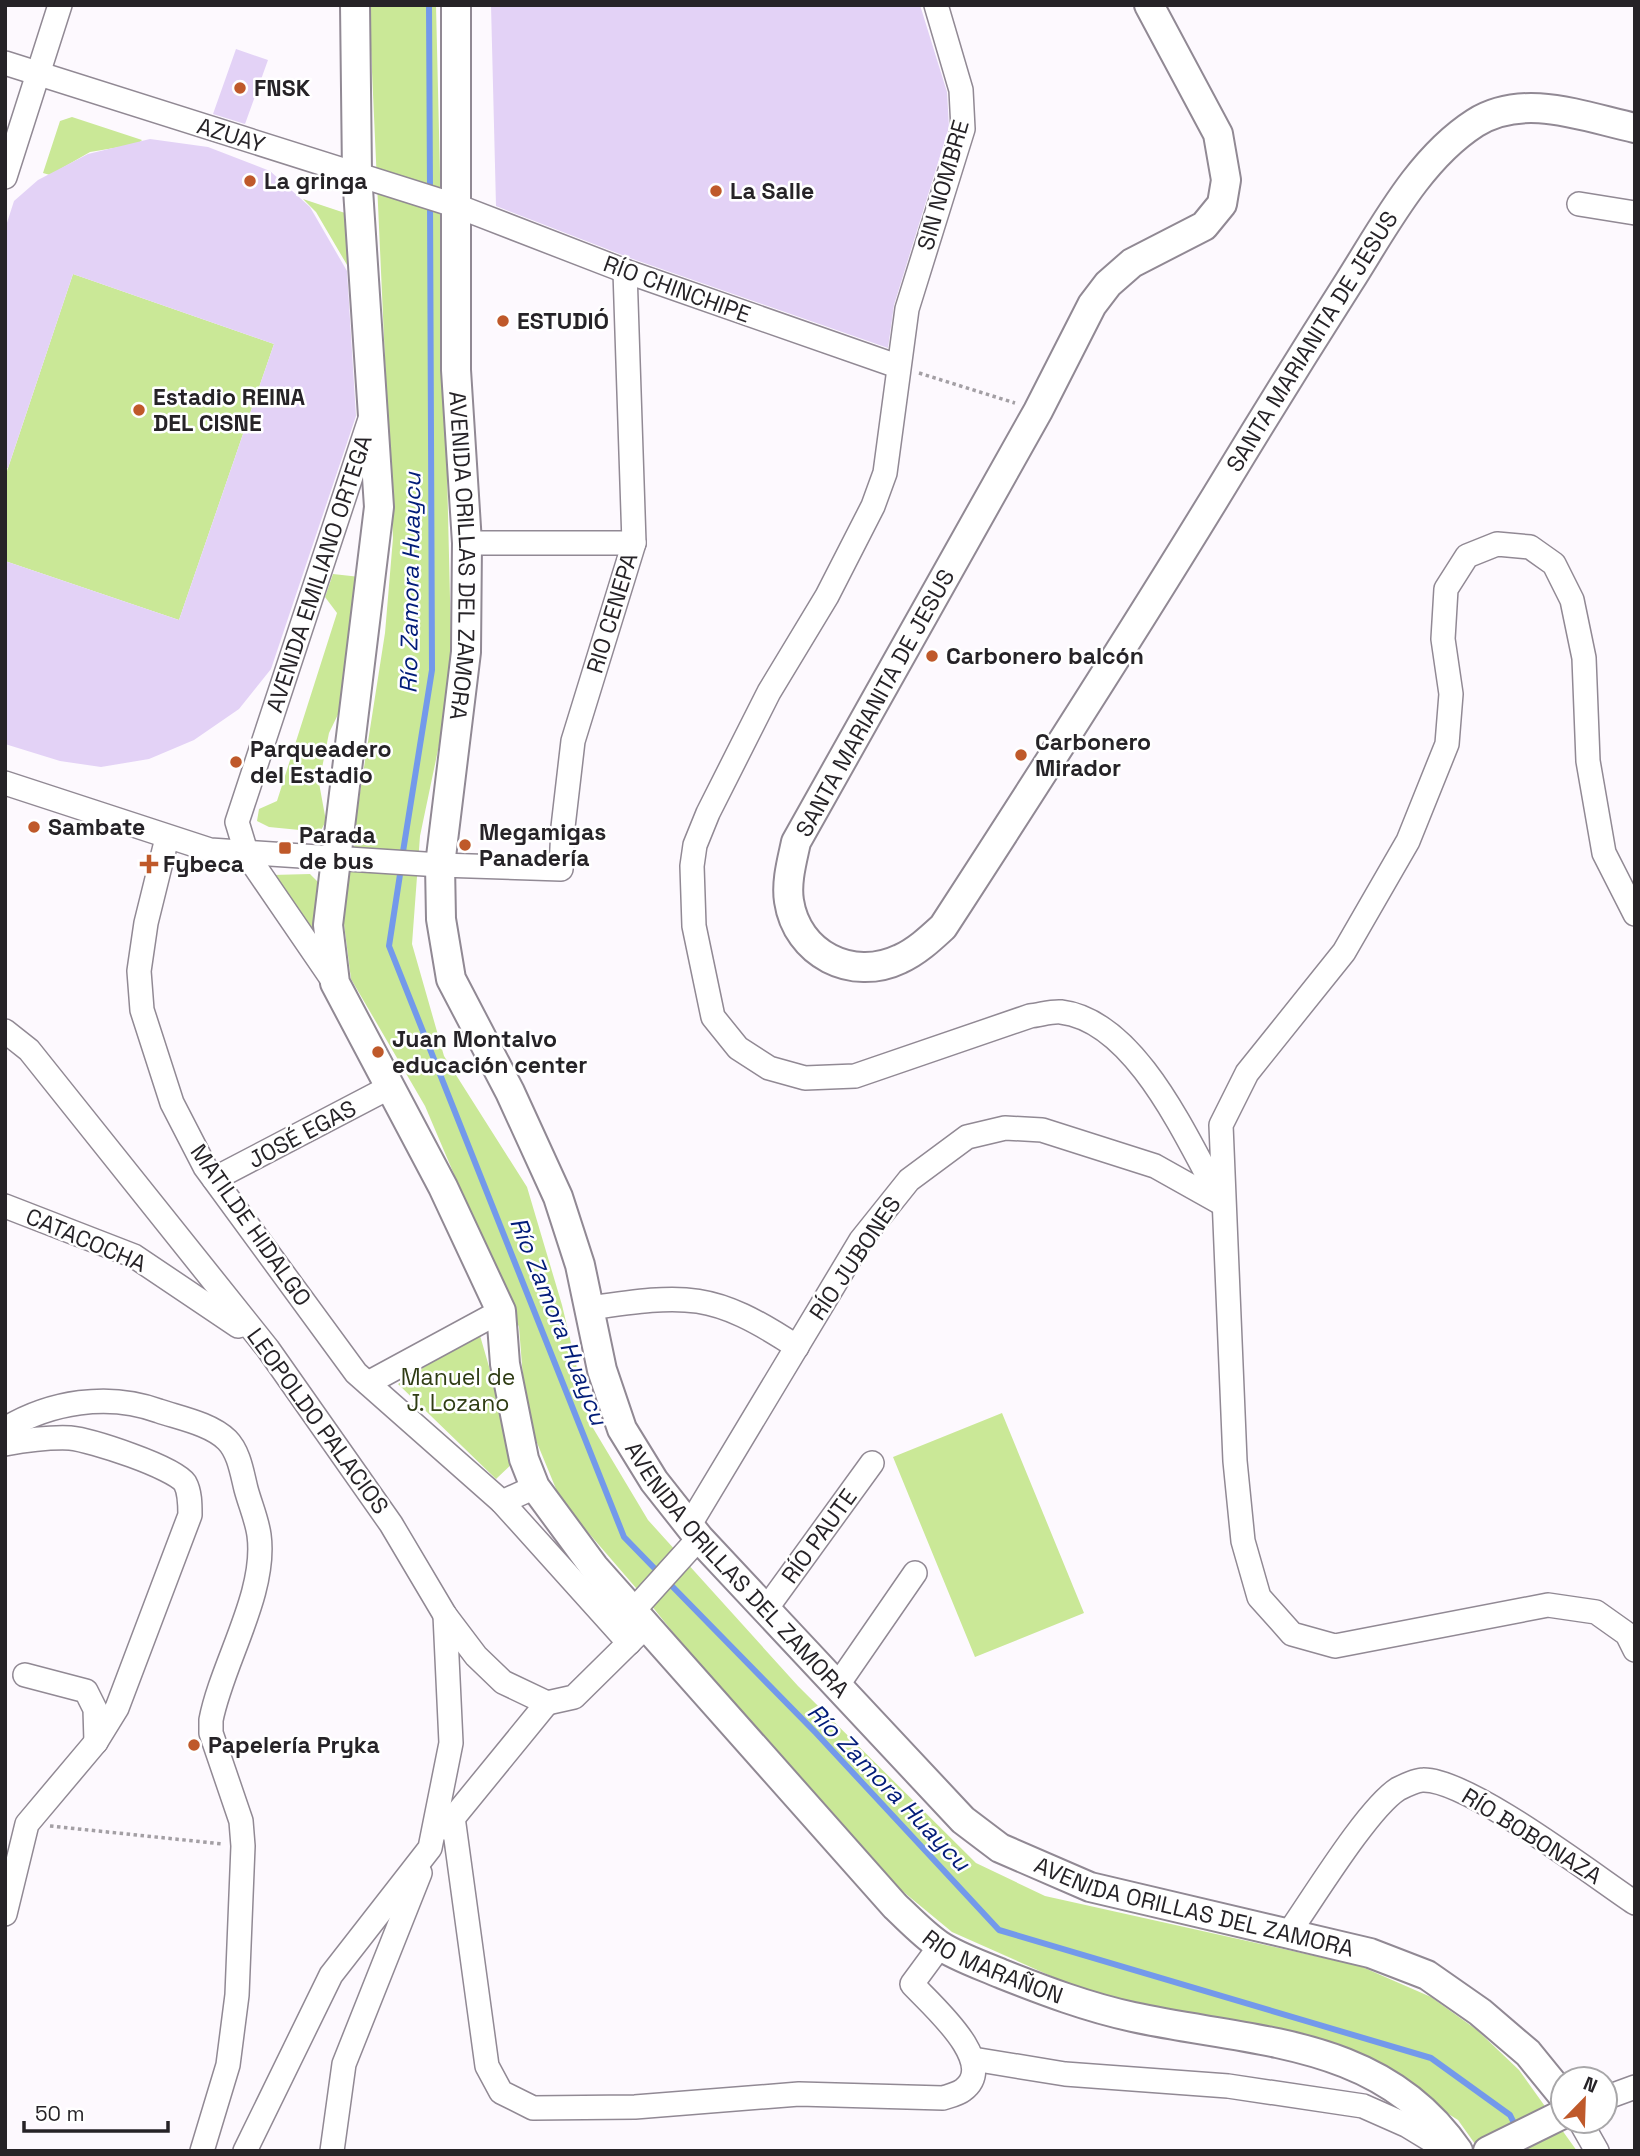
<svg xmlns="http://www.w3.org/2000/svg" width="1640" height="2156" viewBox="0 0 1640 2156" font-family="'Space Grotesk',sans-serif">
<rect width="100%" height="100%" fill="#fdf9fe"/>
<path fill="#cae897" d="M 369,5 L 436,5 L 452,683 L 420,836 L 412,944 L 444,1056 L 527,1187 L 562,1305 L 590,1423 L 648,1520 L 798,1686 L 976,1863 L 1045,1896 L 1360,1966 L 1431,1997 L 1477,2030 L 1519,2070 L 1577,2151 L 1480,2151 L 1458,2120 L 1376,2068 L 1096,1996 L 952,1932 L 837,1837 L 655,1610 L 561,1501 L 526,1416 L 519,1327 L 425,1106 L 351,979 L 342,908 L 385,633 L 393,538 Z
M 72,117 L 142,140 L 138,144 L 90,152 L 50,175 L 43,173 L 60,121 Z
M 303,199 L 351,215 L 350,270 L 316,212 Z
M 73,274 L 274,344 L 179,620 L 5,561 L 5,477 Z
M 333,574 L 360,577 L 344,702 L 329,733 L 319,783 L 326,821 L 320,832 L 269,827 L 257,821 L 259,809 L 277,801 L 337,613 L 325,597 Z
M 310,874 L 319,883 L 314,931 L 305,932 L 272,875 Z
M 479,1332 L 516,1460 L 496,1479 L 398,1384 Z
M 1002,1413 L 1084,1613 L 975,1657 L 893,1457 Z"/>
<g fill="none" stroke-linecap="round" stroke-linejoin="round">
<path stroke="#7399eb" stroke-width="6" d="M 429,5 L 430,191
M 402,858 L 432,670 L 430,202
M 401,868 L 389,946 L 624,1537 L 660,1574
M 667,1581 L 816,1733 L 999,1930 L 1431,2058 L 1510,2115 L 1516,2127"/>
</g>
<path fill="#e3d2f6" d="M 491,5 L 920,5 L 947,92 L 949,127 L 894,305 L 888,348 L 630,258 L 496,206 Z
M 236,49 L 268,60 L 245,124 L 213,114 Z
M 150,139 L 208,147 L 270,171 L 310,207 L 347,271 L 356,416 L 271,669 L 239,709 L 194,740 L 149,759 L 101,767 L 60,761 L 5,744 L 5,561 L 179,620 L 274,344 L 73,274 L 8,468 L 5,468 L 5,229 L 14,201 L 38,180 L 88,154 Z"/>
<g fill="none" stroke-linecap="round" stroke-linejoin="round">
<g stroke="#918994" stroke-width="26">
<g id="minor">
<path d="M 936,5 L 961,90 L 963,129 L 907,309 L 885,473 L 873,506 L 827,596 L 769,692 L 708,813 L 695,845 L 692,866 L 694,926 L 713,1017 L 738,1048 L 769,1068 L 805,1078 L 855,1076 L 1030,1016 C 1040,1015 1052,1011 1061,1012 C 1137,1021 1188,1142 1222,1202"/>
<path d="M 5,63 L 457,206 L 625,271 L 897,366"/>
<path d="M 5,177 L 60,5"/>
<path d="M 1579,204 L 1635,213"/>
<path d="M 467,543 L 634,543"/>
<path d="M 5,783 L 210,850 L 440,865 L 561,869 L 563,827 L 573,741 L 634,543 L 625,271"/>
<path d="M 167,838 L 146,923 L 139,971 L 142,1010 L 172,1103 L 205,1167 L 356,1373 L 502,1502 L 535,1487"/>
<path d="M 1635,914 L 1604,853 L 1588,761 L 1584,658 L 1572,600 L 1554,564 L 1530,547 L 1497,544 L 1467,556 L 1446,589 L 1443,639 L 1451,694 L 1447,744 L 1408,841 L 1344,952 L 1247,1073 L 1221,1125 L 1235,1461 L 1243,1541 L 1259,1597 L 1292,1634 L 1335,1646 L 1548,1605 L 1596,1612 L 1627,1634 L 1635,1650"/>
<path id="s1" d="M 334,982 L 247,855 L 237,822 L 371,416"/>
<path d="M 5,1031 L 29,1050 L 268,1349 L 391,1524 L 445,1615 L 476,1656 L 503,1682 L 547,1703 L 574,1697 L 647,1625"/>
<path d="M 214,1179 L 390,1087"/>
<path d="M 5,1206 L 134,1256 L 238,1326"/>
<path d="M 590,1308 C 687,1294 712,1291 797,1347"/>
<path d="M 368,1383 L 501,1311"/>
<path d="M 5,1429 C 50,1402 108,1392 159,1411 C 180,1418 211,1424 227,1440 C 239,1452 242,1473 246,1489 C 250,1504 257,1520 259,1535 C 267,1593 222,1663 211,1720 L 211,1733 L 241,1821 L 243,1846 L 237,1995 L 228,2065 L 202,2151"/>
<path d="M 5,1444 C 27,1440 48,1437 70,1438 C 91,1440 174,1467 185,1483 C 190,1492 190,1504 190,1515 L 117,1708 L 96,1742 L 27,1824 L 5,1914"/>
<path d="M 502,1502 L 629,1643"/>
<path d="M 689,1526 L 861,1240 L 909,1180 L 967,1137 L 1005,1128 L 1042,1130 L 1155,1166 L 1221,1203"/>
<path d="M 766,1609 L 872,1463"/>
<path d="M 633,1611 L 699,1538"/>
<path d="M 25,1675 L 86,1691 L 95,1709 L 96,1742"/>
<path d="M 837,1686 L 915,1573"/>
<path d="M 453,1817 L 487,2066 L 501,2092 L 533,2108 L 635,2107 L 799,2094 L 943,2098 C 949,2096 958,2094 963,2090 C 1000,2063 930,2004 912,1984 L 940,1946"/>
<path d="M 445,1828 L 547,1703"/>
<path d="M 1288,1934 C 1312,1900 1367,1809 1398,1789 C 1404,1786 1417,1780 1423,1780 C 1468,1779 1593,1875 1635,1903"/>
<path d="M 973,2059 L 1065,2074 L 1228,2086 L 1363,2106 L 1406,2125 L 1449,2151"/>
<path d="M 1605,2098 L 1635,2087"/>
<path d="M 1580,2121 L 1597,2151"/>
<path d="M 245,2151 L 331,1975 L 430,1848 L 451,1743 L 445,1615"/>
<path d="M 332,2151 L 344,2064 L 420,1873"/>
</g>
</g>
<g stroke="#918994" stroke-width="32">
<g id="major">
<path id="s2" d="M 355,5 L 357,174 L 379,507 L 328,925 L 335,983 L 443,1187 L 501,1311 L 505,1364 L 524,1459 L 535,1487 L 594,1567 L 895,1906 C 909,1919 923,1934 939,1945 C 957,1957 981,1965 1002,1974 C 1045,1991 1087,2007 1133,2017 C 1251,2043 1381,2038 1458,2151"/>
<path id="s3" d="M 456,5 L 456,370 L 467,543 L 466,652 L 440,865 L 441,919 L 451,979 L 510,1092 L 558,1197 L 580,1265 L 602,1370 L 622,1429 L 654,1481 L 699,1538 L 963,1820 L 1000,1848 L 1090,1887 L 1370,1953 L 1427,1975 L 1480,2012 L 1528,2053 L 1563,2096"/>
<path id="s4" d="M 1149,5 L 1218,134 L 1226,180 L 1222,204 L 1204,226 L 1132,263 L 1108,284 L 1092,305 L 1038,411 L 796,842 C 792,861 786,882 789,901 C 797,954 852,982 900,959 C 916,952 930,939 943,927 C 1039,779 1134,631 1226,480 C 1266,414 1307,348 1349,282 C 1384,227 1419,159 1475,123 C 1524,92 1584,117 1635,128"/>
<path d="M 1488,2151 L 1563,2114"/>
</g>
</g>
<path stroke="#a39fa4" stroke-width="3.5" stroke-dasharray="3.5 3.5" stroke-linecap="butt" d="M 919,373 L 1015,403
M 50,1826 L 223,1844"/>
<use href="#minor" stroke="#fff" stroke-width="23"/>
<use href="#major" stroke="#fff" stroke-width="28"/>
</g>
<g fill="#bf592a" stroke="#fff" stroke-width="2.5">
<circle cx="240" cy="88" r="7"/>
<circle cx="250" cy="181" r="7"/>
<circle cx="716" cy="191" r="7"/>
<circle cx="503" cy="321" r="7"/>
<circle cx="139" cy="410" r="7"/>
<circle cx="932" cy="656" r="7"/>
<circle cx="1021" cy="755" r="7"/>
<circle cx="236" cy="762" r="7"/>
<circle cx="34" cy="827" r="7"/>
<circle cx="465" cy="845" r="7"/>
<rect x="278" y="841" width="14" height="14" rx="3.5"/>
<path d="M145.5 853.5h7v7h7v7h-7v7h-7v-7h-7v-7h7z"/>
<circle cx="378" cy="1052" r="7"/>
<circle cx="194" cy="1745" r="7"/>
</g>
<g text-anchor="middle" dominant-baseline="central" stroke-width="5" stroke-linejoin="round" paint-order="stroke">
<g font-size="23" font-weight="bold" fill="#262327" stroke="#fff" text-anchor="start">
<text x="254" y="88">FNSK</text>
<text x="264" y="181">La gringa</text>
<text x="730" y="191">La Salle</text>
<text x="517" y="321">ESTUDIÓ</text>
<text x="153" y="397">Estadio REINA<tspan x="153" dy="26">DEL CISNE</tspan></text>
<text x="946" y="656">Carbonero balcón</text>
<text x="1035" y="742">Carbonero<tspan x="1035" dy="26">Mirador</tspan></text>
<text x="250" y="749">Parqueadero<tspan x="250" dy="26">del Estadio</tspan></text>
<text x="48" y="827">Sambate</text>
<text x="479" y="832">Megamigas<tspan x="479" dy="26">Panadería</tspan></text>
<text x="299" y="835">Parada<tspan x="299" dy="26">de bus</tspan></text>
<text x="163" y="864">Fybeca</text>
<text x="392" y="1039">Juan Montalvo<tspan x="392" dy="26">educación center</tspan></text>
<text x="208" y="1745">Papelería Pryka</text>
</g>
<g font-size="23" fill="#262327" stroke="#fff">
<text transform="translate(231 135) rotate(17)">AZUAY</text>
<text transform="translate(943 185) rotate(-74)">SIN NOMBRE</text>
<text transform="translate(677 289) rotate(20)">RÍO CHINCHIPE</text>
<text stroke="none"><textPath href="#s4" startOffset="1950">SANTA MARIANITA DE JESUS</textPath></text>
<text stroke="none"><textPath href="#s3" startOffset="551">AVENIDA ORILLAS DEL ZAMORA</textPath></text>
<text stroke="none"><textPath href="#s1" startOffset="450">AVENIDA EMILIANO ORTEGA</textPath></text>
<text transform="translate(612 613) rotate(-73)">RIO CENEPA</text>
<text transform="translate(875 703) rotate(-61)">SANTA MARIANITA DE JESUS</text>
<text transform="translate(302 1134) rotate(-28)">JOSÉ EGAS</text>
<text transform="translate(251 1225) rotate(55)">MATILDE HIDALGO</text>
<text transform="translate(86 1240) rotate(23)">CATACOCHA</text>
<text transform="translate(855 1258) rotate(-56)">RÍO JUBONES</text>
<text transform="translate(318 1421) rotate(54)">LEOPOLDO PALACIOS</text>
<text transform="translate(819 1536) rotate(-54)">RÍO PAUTE</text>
<text stroke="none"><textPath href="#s3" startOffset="1643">AVENIDA ORILLAS DEL ZAMORA</textPath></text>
<text transform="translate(1532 1836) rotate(32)">RÍO BOBONAZA</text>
<text stroke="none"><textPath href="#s3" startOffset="2231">AVENIDA ORILLAS DEL ZAMORA</textPath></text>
<text stroke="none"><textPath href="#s2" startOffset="2200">RIO MARAÑON</textPath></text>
</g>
<g font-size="23" fill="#2f3c14" stroke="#fff">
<text x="458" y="1377">Manuel de<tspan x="458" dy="26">J. Lozano</tspan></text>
</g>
<g font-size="24" font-style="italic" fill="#021c79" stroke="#fff">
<text transform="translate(410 583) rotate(-89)">Río Zamora Huaycu</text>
<text transform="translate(559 1321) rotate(68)">Río Zamora Huaycu</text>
<text transform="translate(889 1787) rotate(46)">Río Zamora Huaycu</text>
</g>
</g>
<rect width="1640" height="2156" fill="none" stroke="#262327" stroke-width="14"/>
<g transform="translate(1584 2100) rotate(23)"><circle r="33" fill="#ffffff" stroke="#a8a7a9" stroke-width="2"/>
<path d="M0-5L12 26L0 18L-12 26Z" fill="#bf592a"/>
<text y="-10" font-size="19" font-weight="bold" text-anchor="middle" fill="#262327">N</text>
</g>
<path d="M24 2121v10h144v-10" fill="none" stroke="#262327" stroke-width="3.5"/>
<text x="35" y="2121" font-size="21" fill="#262327" stroke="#ffffff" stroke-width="5" paint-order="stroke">50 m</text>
</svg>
